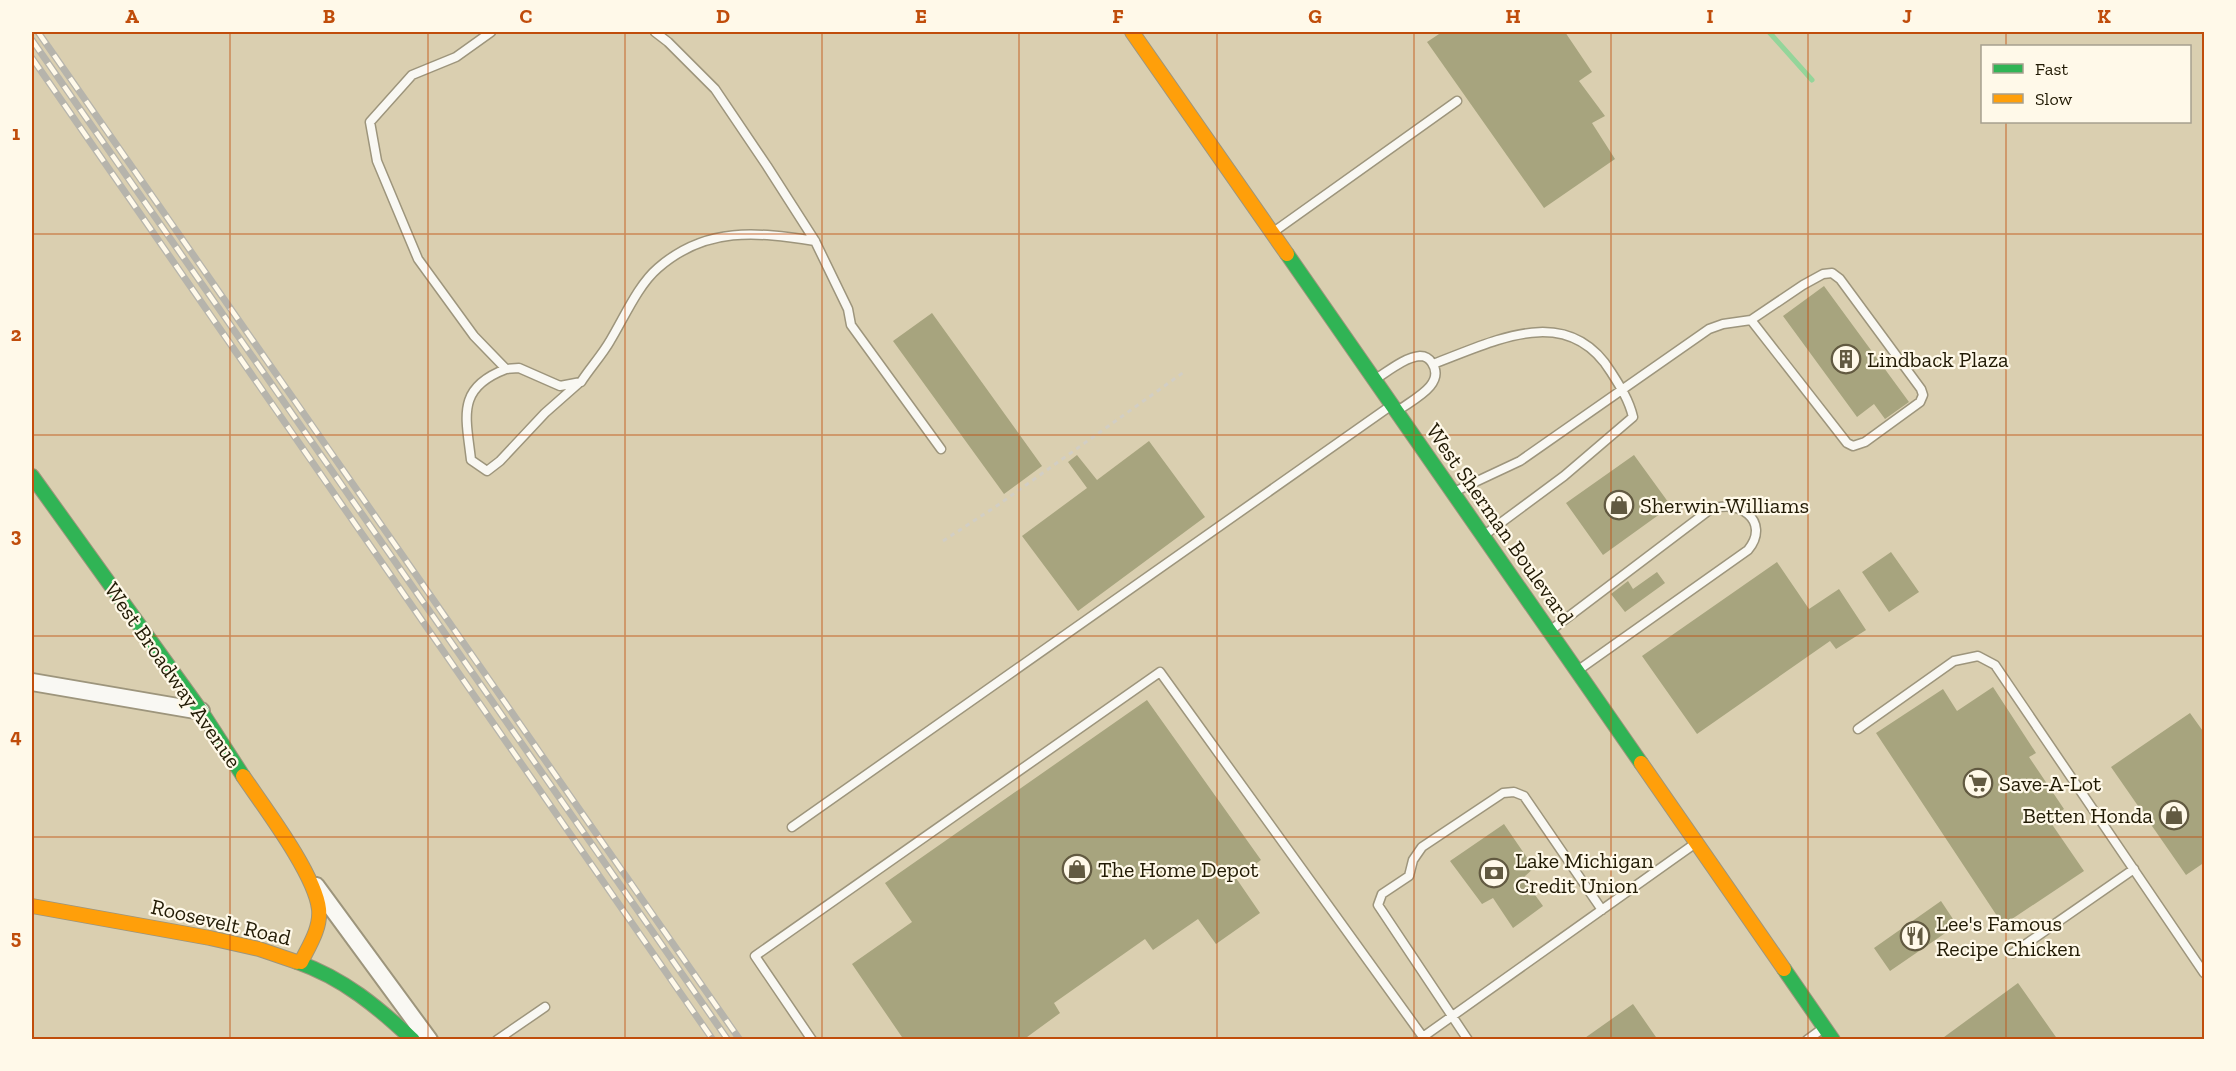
<svg xmlns="http://www.w3.org/2000/svg" width="2236" height="1071" viewBox="0 0 2236 1071" font-family="'Zilla Slab',serif">
<rect width="100%" height="100%" fill="#dacfb0"/>
<g fill="none" stroke-linecap="round" stroke-linejoin="round">
<path stroke="#94d59a" stroke-width="5" d="M 1769,32 L 1812,80"/>
</g>
<path fill="#a7a47e" d="M 1442,32 L 1565,32 L 1592,72 L 1579,81 L 1605,116 L 1592,123 L 1615,159 L 1544,208 L 1427,42 Z
M 1824,286 L 1909,402 L 1885,419 L 1874,404 L 1857,417 L 1783,316 Z
M 932,313 L 1042,466 L 1004,494 L 893,341 Z
M 1149,441 L 1205,517 L 1078,611 L 1022,536 L 1087,488 L 1068,462 L 1077,455 L 1097,480 Z
M 1634,455 L 1671,506 L 1603,555 L 1566,503 Z
M 1891,552 L 1919,592 L 1889,612 L 1862,572 Z
M 1777,562 L 1809,609 L 1839,589 L 1866,630 L 1836,649 L 1830,641 L 1697,734 L 1642,656 Z
M 1657,572 L 1665,583 L 1625,612 L 1611,594 L 1628,581 L 1633,589 Z
M 1993,687 L 2036,753 L 2029,757 L 2064,809 L 2049,820 L 2084,871 L 2003,925 L 1876,733 L 1943,689 L 1957,711 Z
M 1147,700 L 1261,860 L 1236,878 L 1260,913 L 1216,944 L 1198,919 L 1153,950 L 1145,939 L 1054,1003 L 1060,1013 L 1023,1040 L 904,1040 L 852,964 L 912,922 L 885,883 Z
M 2190,713 L 2205,734 L 2205,862 L 2186,875 L 2111,767 Z
M 1504,824 L 1534,868 L 1523,878 L 1543,906 L 1513,928 L 1493,898 L 1482,904 L 1450,861 Z
M 1941,901 L 1957,925 L 1890,971 L 1874,948 Z
M 2018,983 L 2058,1040 L 1940,1040 Z
M 1633,1004 L 1658,1040 L 1582,1040 Z"/>
<g fill="none" stroke-linecap="round" stroke-linejoin="round">
<g stroke="#9d957c" stroke-width="11">
<path id="lane" d="M 491,32 L 456,57 L 412,75 L 370,122 L 377,161 L 418,259 L 474,336 L 506,369 L 519,368 L 560,386 L 581,382 C 590,368 602,355 610,341 C 624,318 638,285 658,268 C 706,226 757,232 815,241
M 655,32 L 668,42 L 715,89 L 767,166 L 815,241 L 848,309 L 851,325 L 941,449
M 1272,233 L 1457,101
M 1433,364 C 1493,342 1567,301 1611,372 C 1620,386 1629,400 1633,417 L 1564,476 L 1483,536
M 506,369 C 456,388 466,416 471,460 L 487,471 L 500,461 L 545,413 L 579,383
M 1374,380 C 1387,372 1405,357 1420,356 C 1425,356 1429,358 1432,363 C 1446,384 1414,399 1399,410
M 1456,491 L 1520,461 L 1709,329 L 1723,324 L 1751,320 L 1803,285 L 1823,274 L 1832,273 L 1840,279 L 1921,389 L 1923,395 L 1920,402 L 1865,442 L 1853,446 L 1847,443 L 1751,320
M 1551,630 L 1708,511 C 1737,496 1772,521 1748,550 L 1577,671
M 1858,729 L 1954,661 L 1978,656 L 1995,665 L 2204,973
M 792,827 L 1389,407
M 2013,953 L 2134,869
M 1420,1039 L 1693,845
M 497,1040 L 545,1007
M 812,1040 L 755,956 L 1160,672 L 1423,1037
M 1468,1040 L 1378,905 L 1382,894 L 1409,876 L 1413,860 L 1422,847 L 1503,793 L 1514,792 L 1524,796 L 1602,910
M 1807,1040 L 1822,1029"/>
</g>
<g stroke="#9d957c" stroke-width="20">
<path id="street" d="M 32,682 L 201,711
M 316,886 L 429,1040"/>
</g>
<g stroke="#9d957c" stroke-width="16">
<path id="fast" d="M 1287,254 L 1641,763
M 32,476 L 201,711 L 243,776
M 297,962 C 343,978 378,1007 413,1040
M 1784,969 L 1833,1040"/>
</g>
<g stroke="#9d957c" stroke-width="16">
<path id="slow" d="M 1132,32 L 1287,254
M 1641,763 L 1784,969
M 243,776 C 264,807 315,874 319,909 C 321,928 309,946 301,962
M 32,906 L 210,938 L 259,949 L 297,962"/>
</g>
<path stroke="#d2cec4" stroke-width="3" stroke-dasharray="4.5 4.5" stroke-linecap="butt" d="M 943,541 L 998,505 L 1184,372"/>
<use href="#lane" stroke="#f9f8f3" stroke-width="8"/>
<use href="#street" stroke="#f9f8f3" stroke-width="16"/>
<use href="#fast" stroke="#30b455" stroke-width="14"/>
<use href="#slow" stroke="#ff9f0a" stroke-width="14"/>
<g stroke="#b6b4ac" stroke-width="7">
<path id="rail" d="M 38,32 L 740,1040
M 32,40 L 728,1040
M 32,58 L 713,1040"/>
</g>
<use href="#rail" stroke="#fff9e9" stroke-width="4.5" stroke-dasharray="14" stroke-linecap="butt"/>
</g>
<path fill="none" stroke="#c04d0b" stroke-width="1.5" stroke-opacity="0.55" d="M 230,32 L 230,1040M 428,32 L 428,1040M 625,32 L 625,1040M 822,32 L 822,1040M 1019,32 L 1019,1040M 1217,32 L 1217,1040M 1414,32 L 1414,1040M 1611,32 L 1611,1040M 1808,32 L 1808,1040M 2006,32 L 2006,46M 2006,122 L 2006,1040M 32,234 L 2204,234M 32,435 L 2204,435M 32,636 L 2204,636M 32,837 L 2204,837"/>
<defs>
<g id="building-ring" transform="scale(1.5)"><circle r="9.5" fill="#fff9e9" stroke="#625a41" stroke-width="1.5"/><path d="M-4-6H4V6H1V3H-1V6H-4ZM-2.5-4.3h1.7v1.8h-1.7ZM.8-4.3h1.7v1.8H.8ZM-2.5-1h1.7V.8h-1.7ZM.8-1h1.7V.8H.8Z" fill="#625a41"/></g>
<g id="shop-ring" transform="scale(1.5)"><circle r="9.5" fill="#fff9e9" stroke="#625a41" stroke-width="1.5"/><path d="M-5-2.5h2.3a2.7 3.5 0 0 1 5.4 0H5L5.5 6h-11ZM-1.5-2.5h3a1.5 2.3 0 0 0-3 0Z" fill="#625a41"/></g>
<g id="supermarket-ring" transform="scale(1.5)"><circle r="9.5" fill="#fff9e9" stroke="#625a41" stroke-width="1.5"/><path d="M-6-5.5h2.5l.6 2H6L4.5 2H-2.5L-4.4-4H-6ZM-1.5 3.2a1.3 1.3 0 1 0 .1 0ZM3 3.2a1.3 1.3 0 1 0 .1 0Z" fill="#625a41"/></g>
<g id="bank-ring" transform="scale(1.5)"><circle r="9.5" fill="#fff9e9" stroke="#625a41" stroke-width="1.5"/><path d="M-6-4H6V4H-6ZM0-2.3a2.3 2.3 0 1 0 0 4.6a2.3 2.3 0 1 0 0-4.6Z" fill="#625a41"/></g>
<g id="restaurant-ring" transform="scale(1.5)"><circle r="9.5" fill="#fff9e9" stroke="#625a41" stroke-width="1.5"/><path d="M-5-6h1v4h1v-4h1v4h1v-4h1v5L-1.5 .5V6h-2V.5L-5-1ZM5-6V6H3V1.5H1.5Q1.5-4 5-6Z" fill="#625a41"/></g>
</defs>
<g fill-rule="evenodd">
<use href="#building-ring" x="1846" y="359"/>
<use href="#shop-ring" x="1619" y="505"/>
<use href="#supermarket-ring" x="1978" y="783"/>
<use href="#shop-ring" x="2174" y="815"/>
<use href="#shop-ring" x="1077" y="869"/>
<use href="#bank-ring" x="1494" y="873"/>
<use href="#restaurant-ring" x="1915" y="936"/>
</g>
<g text-anchor="middle" dominant-baseline="central" stroke-width="4.5" stroke-linejoin="round" paint-order="stroke">
<g font-size="22" fill="#221b05" stroke="#fff9e9" text-anchor="start">
<text x="1867" y="359">Lindback Plaza</text>
<text x="1640" y="505">Sherwin-Williams</text>
<text x="1999" y="783">Save-A-Lot</text>
<text x="2153" y="815" text-anchor="end">Betten Honda</text>
<text x="1515" y="860">Lake Michigan<tspan x="1515" dy="25">Credit Union</tspan></text>
<text x="1098" y="869">The Home Depot</text>
<text x="1936" y="923">Lee's Famous<tspan x="1936" dy="25">Recipe Chicken</tspan></text>
</g>
<g font-size="22" fill="#221b05" stroke="#fff9e9">
<text transform="translate(1500 524) rotate(55)">West Sherman Boulevard</text>
<text transform="translate(173 675) rotate(55)">West Broadway Avenue</text>
<text transform="translate(221 922) rotate(13)">Roosevelt Road</text>
</g>
</g>
<rect width="2236" height="1071" fill="none" stroke="#fff9e9" stroke-width="66"/>
<rect x="1981" y="45" width="210" height="78" fill="#fff9e9" stroke="#a7a08e" stroke-width="1.5"/>
<rect x="1993" y="64" width="30" height="9" fill="#30b455" stroke="#a7a08e" stroke-width="1.5"/>
<text x="2035" y="75" font-size="18" fill="#221b05">Fast</text>
<rect x="1993" y="94" width="30" height="9" fill="#ff9f0a" stroke="#a7a08e" stroke-width="1.5"/>
<text x="2035" y="105" font-size="18" fill="#221b05">Slow</text>
<rect x="33" y="33" width="2170" height="1005" fill="none" stroke="#c04d0b" stroke-width="2"/>
<g font-size="20" text-anchor="middle" font-weight="bold" fill="#c04d0b">
<text x="132" y="23">A</text>
<text x="329" y="23">B</text>
<text x="526" y="23">C</text>
<text x="723" y="23">D</text>
<text x="921" y="23">E</text>
<text x="1118" y="23">F</text>
<text x="1315" y="23">G</text>
<text x="1513" y="23">H</text>
<text x="1710" y="23">I</text>
<text x="1907" y="23">J</text>
<text x="2104" y="23">K</text>
<text x="16" y="140">1</text>
<text x="16" y="341">2</text>
<text x="16" y="542">3</text>
<text x="16" y="743">4</text>
<text x="16" y="944">5</text>
</g>
</svg>
